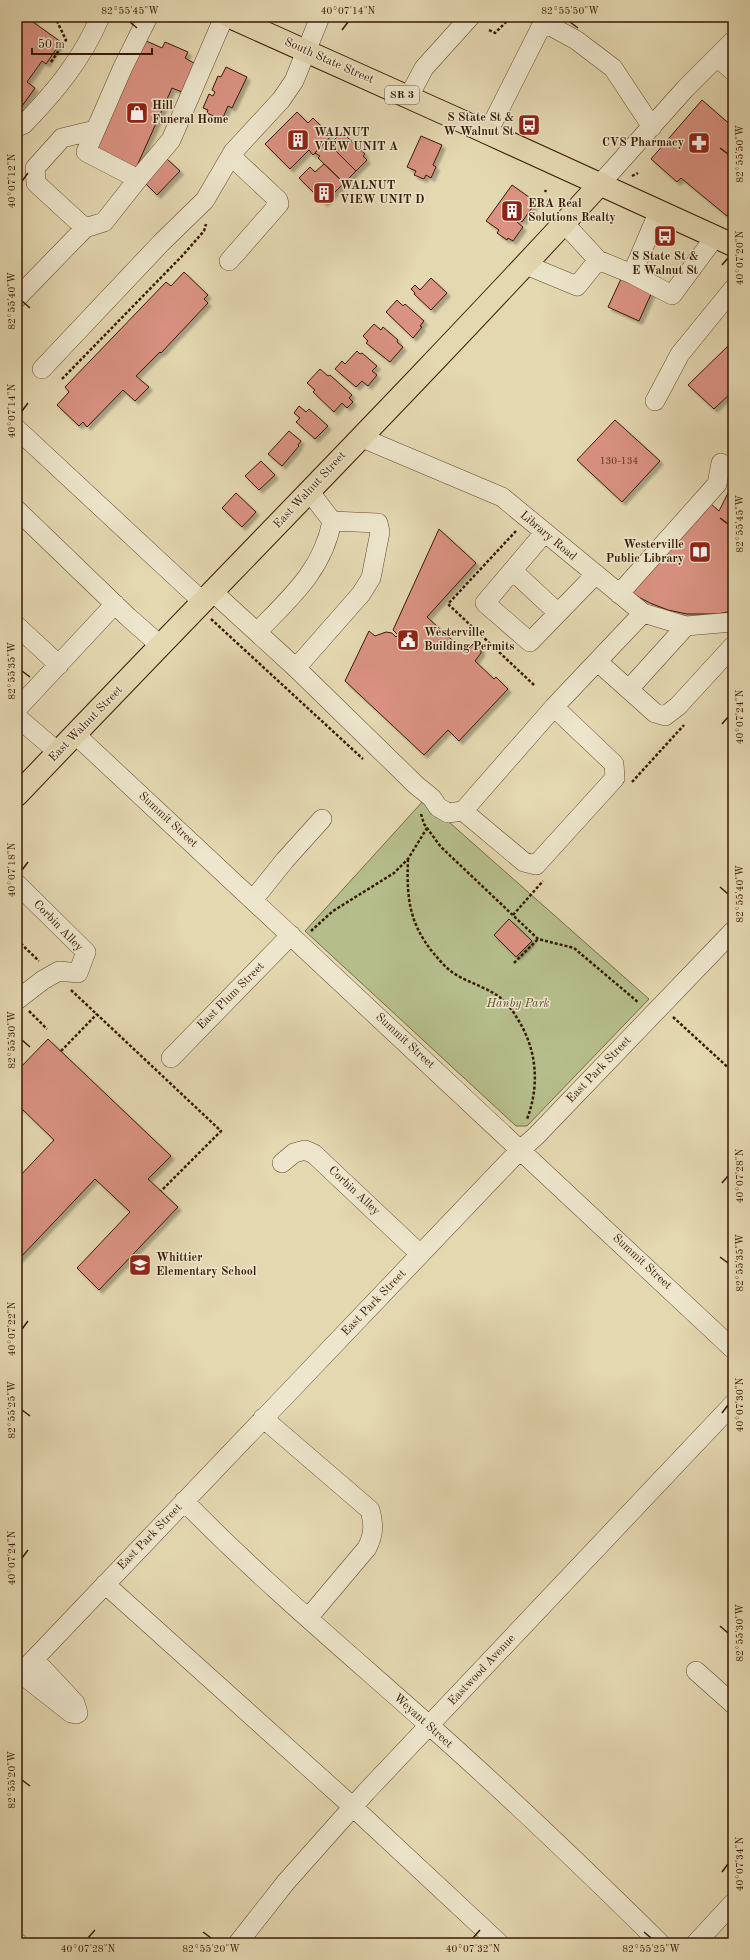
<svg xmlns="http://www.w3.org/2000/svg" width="750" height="1960" viewBox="0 0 750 1960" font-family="'Old Standard TT',serif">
<defs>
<filter id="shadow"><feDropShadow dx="3.5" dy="3.5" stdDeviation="1" flood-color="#0004"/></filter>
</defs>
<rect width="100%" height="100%" fill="#e4d8b1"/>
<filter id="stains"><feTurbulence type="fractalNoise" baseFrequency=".005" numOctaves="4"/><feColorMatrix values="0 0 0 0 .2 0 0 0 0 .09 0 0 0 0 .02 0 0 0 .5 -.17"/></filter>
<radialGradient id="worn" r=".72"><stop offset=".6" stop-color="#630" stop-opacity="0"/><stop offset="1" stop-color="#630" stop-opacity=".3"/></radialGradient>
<path fill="#b5be8b" stroke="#766c47" d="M 424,800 L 649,999 L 527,1126 L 516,1126 L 305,931 Z"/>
<path fill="#da9282" stroke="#371903" filter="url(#shadow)" d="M 17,17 L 32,17 L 35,19 L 33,22 L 61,42 L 46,64 L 42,61 L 27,82 L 35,88 L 17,113 Z
M 144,40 L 162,48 L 165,42 L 188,52 L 185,58 L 199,66 L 182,92 L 172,88 L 136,168 L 95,149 Z
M 226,67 L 247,77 L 232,108 L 228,106 L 222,120 L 207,113 L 208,110 L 203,108 L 209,94 L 213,96 L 215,92 L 212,90 L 218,76 L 221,77 Z
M 702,100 L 733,127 L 733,209 L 727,216 L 681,178 L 677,182 L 651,159 Z
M 297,112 L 308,123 L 313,118 L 331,136 L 313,155 L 309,150 L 290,169 L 265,144 Z
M 340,134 L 343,137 L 345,135 L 365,154 L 363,156 L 367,160 L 356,171 L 326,141 L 328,139 L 332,142 Z
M 421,136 L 442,145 L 433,165 L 436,167 L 431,178 L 426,175 L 424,179 L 414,175 L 416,171 L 407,167 Z
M 326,141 L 356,171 L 344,183 L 318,158 L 320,156 L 315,153 Z
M 167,159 L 180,171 L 157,195 L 144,182 Z
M 324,164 L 344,183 L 324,203 L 299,178 L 310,167 L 315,172 Z
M 512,185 L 536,202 L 522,222 L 519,219 L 517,222 L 523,227 L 513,241 L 508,238 L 507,240 L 497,233 L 499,230 L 486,221 Z
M 184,272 L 208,295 L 204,299 L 208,303 L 161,353 L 160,352 L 136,376 L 149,387 L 135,401 L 123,390 L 87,427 L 83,422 L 79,426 L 57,405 L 69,392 L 65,387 L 166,282 L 171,286 Z
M 431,278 L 447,293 L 431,310 L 414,294 L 415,293 L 411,289 L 415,285 L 420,290 Z
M 621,279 L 652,292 L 639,321 L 608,307 Z
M 397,300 L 403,306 L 405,304 L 424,321 L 420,326 L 422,327 L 413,338 L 386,312 Z
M 374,324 L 381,330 L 383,327 L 398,340 L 397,342 L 403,347 L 390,362 L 366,343 L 368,341 L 363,336 Z
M 733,343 L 733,391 L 714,409 L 688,385 L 729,345 L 730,346 Z
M 357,351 L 360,354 L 362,353 L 377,366 L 372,371 L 377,375 L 368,386 L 362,381 L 356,387 L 335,369 L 342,361 L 345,364 Z
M 320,369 L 328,376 L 330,375 L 352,395 L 349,398 L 353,402 L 347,408 L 342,403 L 334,412 L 313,392 L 315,390 L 307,383 Z
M 299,406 L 306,412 L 309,409 L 328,426 L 315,439 L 296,422 L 300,418 L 294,413 Z
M 615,420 L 660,461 L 622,502 L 577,460 Z
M 289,431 L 301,441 L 298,445 L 299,446 L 282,466 L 268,454 Z
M 261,461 L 275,475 L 259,490 L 245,476 Z
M 733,483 L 733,611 L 717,614 L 687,614 L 668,610 L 650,603 L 631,593 L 711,504 L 719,511 Z
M 236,493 L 256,512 L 242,527 L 222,508 Z
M 439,529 L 476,563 L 427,617 L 465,652 L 473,644 L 479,645 L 481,648 L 481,653 L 475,661 L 494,679 L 496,677 L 508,689 L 459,741 L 448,730 L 424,755 L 345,681 L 369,631 L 375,636 L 386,632 L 392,633 L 396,637 L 398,635 L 393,630 Z
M 509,919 L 532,941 L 516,957 L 494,935 Z
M 48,1039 L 171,1156 L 148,1179 L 178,1207 L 99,1290 L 77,1268 L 130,1212 L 95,1179 L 17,1261 L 17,1179 L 54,1140 L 20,1107 L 17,1111 L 17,1071 Z"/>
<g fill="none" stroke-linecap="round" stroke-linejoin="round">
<g stroke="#62492e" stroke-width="20">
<path id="minor" d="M 148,17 L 123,67 L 86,152 L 138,179 L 171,140 L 224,17
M 543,22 L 576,40 L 613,68 L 652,127
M 717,57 L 733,71
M 408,98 L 424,68 L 470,17
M 17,127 L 24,124 C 55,92 83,58 100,17
M 95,130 L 62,138 L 35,168 L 36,183 L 85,228 L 104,222 L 138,179
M 487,134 L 546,17
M 601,183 L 685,89 L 733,41
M 659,211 L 632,274 L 672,295 L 715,237
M 598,260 L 632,274
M 229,261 L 279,204 L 278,200 L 231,156
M 526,265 L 577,286 L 598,260 L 564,223
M 17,298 L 85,228
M 42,369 L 161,243 L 205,200 L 233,152 L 281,100 L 294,81 L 320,17
M 655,401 L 680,354 L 733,289
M 17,429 L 203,602
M 360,437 L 502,497 L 643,613 L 686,626 L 733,622
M 17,510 L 128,617 L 161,646
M 545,532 L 485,603 L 530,642 L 595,575
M 513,571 L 558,613
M 213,592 L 296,668 L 416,785 L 432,798 L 438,807 L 448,813 L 463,811 L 554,707 L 643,613
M 619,594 L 717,484 L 721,463
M 17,626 L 59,665
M 257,632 C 290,598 323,570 332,521 L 309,491
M 598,662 L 655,713 L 665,716 L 678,706 L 733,646
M 296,668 L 361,594 L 371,578 L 380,532 L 378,523 L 332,521
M 629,689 L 686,626
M 17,709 L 115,604
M 17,717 L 58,752
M 76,735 L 733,1349
M 463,811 L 524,862 L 536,865 L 615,778 L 614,764 L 554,707
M 17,884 L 86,952 L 78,973 L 59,971 L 43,980 L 17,1000
M 253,900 L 285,860 L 322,819
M 171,1058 L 291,935
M 282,1163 L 294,1153 L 305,1150 L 314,1154 L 420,1254
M 263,1418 L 370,1510 C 374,1525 374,1534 367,1548 L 308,1618
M 184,1501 C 262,1581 347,1652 430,1726 C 509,1796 585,1869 660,1943
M 105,1584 L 353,1807 L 499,1943
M 696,1671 L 733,1704
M 20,1673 L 71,1713 L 76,1714 L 78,1713 L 75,1703 L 34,1659
M 17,1677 L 517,1153 L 536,1136 L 733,931
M 17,1943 L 18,1943
M 238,1943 L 286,1882 L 366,1792 L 733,1404
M 696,1943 L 733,1903"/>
</g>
<g stroke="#371903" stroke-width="24">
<path id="major" d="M 230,17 C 398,92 566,168 733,245
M 17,795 C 211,591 410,391 601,183"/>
</g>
<path stroke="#371903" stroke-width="2.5" stroke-dasharray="3 2" stroke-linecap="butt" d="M 295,17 L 295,19
M 489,30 L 495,33 L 509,19 L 507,17
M 51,62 L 66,40 L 55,17
M 632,176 L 638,173
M 545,192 L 546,190
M 547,200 L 549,201
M 62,379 L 183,255 L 204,231 L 206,224
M 516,531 L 448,604 L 534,685
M 211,619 L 363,759
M 632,782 L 684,725
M 421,814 L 424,824 L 441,847 L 538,939 L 574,948 L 639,1003
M 408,859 C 406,905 411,931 445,966 C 457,979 479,984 495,994 C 504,999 512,1009 517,1018 C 537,1049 540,1085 527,1119
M 513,915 L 543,881
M 311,931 L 333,911 L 394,873 L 408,859 L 427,828
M 17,940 L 39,961
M 514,963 L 538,939
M 71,990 L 221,1131 L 161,1191
M 29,1011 L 47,1029
M 673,1017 L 733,1072
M 61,1051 L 97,1014"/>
<use href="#minor" stroke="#ede6cc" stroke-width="19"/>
<use href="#major" stroke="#e4d8b1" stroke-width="22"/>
</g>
<path fill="none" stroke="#371903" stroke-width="1.5" d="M 130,22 L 137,28M 570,22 L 578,28M 342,30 L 348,22M 720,148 L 728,154M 22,181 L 28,173M 722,265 L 728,258M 22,301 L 30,308M 22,411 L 28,403M 720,518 L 728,524M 22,671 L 30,677M 722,724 L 728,717M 22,870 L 28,862M 720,887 L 728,894M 22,1040 L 30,1047M 722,1183 L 728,1176M 720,1257 L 728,1263M 22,1329 L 28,1321M 22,1410 L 30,1416M 722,1413 L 728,1405M 22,1558 L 28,1550M 720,1626 L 728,1633M 22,1780 L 30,1786M 722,1872 L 728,1864M 203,1932 L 211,1938M 644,1932 L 651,1938M 88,1938 L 95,1930M 473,1938 L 480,1930"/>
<defs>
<g id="shop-square" transform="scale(1.15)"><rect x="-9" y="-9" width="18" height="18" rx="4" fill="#8f2418" stroke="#ede6cc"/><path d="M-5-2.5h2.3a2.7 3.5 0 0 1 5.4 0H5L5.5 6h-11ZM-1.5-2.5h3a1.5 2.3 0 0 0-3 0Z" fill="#fff"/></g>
<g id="bus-square" transform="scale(1.15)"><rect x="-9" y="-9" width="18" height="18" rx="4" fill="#8f2418" stroke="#ede6cc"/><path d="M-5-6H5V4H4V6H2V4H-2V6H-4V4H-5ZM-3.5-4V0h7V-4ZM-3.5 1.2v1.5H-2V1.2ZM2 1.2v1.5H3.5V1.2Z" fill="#fff"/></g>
<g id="building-square" transform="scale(1.15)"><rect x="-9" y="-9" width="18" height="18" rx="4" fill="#8f2418" stroke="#ede6cc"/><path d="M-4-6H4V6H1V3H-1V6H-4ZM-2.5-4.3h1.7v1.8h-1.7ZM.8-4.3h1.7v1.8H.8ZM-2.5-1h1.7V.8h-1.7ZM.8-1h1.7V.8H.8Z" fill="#fff"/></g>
<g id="pharmacy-square" transform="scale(1.15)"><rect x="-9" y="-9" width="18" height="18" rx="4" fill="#8f2418" stroke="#ede6cc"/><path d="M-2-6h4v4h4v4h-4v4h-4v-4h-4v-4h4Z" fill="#fff"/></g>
<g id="library-square" transform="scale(1.15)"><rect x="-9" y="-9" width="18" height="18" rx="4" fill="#8f2418" stroke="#ede6cc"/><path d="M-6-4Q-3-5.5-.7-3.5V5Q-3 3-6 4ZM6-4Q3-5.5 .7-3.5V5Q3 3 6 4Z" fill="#fff"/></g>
<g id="civic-square" transform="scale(1.15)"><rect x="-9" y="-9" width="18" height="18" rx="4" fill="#8f2418" stroke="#ede6cc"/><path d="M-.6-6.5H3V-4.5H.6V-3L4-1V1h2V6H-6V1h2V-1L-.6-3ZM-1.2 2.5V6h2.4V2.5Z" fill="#fff"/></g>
<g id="school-square" transform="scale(1.15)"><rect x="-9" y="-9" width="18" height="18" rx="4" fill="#8f2418" stroke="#ede6cc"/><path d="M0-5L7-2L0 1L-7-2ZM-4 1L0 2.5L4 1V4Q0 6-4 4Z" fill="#fff"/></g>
</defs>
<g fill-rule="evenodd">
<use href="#shop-square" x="137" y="113"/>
<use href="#bus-square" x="529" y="125"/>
<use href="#building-square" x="298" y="140"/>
<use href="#pharmacy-square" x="699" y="143"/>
<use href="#building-square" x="324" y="193"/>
<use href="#building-square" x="512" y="211"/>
<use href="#bus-square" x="665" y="236"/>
<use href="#library-square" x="700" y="552"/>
<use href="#civic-square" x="408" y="640"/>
<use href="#school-square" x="140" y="1265"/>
</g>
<g text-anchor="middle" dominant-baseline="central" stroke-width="3" stroke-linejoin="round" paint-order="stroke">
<g font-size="10" fill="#603723">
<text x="619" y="461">130-134</text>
</g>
<rect fill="#ede6cc" stroke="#6e563f" stroke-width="1" x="385" y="86" width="34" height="18" rx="3"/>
<g font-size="11" font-weight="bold" fill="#371903">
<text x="402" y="95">SR 3</text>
</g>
<g font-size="12" fill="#371903" stroke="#ede6cc">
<text transform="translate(329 61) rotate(24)">South State Street</text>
<text transform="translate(310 490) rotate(-47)">East Walnut Street</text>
<text transform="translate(548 536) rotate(40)">Library Road</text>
<text transform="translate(86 724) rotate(-46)">East Walnut Street</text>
<text transform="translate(168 820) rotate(43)">Summit Street</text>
<text transform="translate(58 926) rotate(46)">Corbin Alley</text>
<text transform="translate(231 996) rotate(-45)">East Plum Street</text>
<text transform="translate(405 1041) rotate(43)">Summit Street</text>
<text transform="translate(599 1070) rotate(-46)">East Park Street</text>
<text transform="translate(354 1191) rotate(43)">Corbin Alley</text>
<text transform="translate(642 1262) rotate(43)">Summit Street</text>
<text transform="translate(374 1303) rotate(-46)">East Park Street</text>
<text transform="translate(150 1537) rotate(-46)">East Park Street</text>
<text transform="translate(482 1670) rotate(-47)">Eastwood Avenue</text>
<text transform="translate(423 1721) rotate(42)">Weyant Street</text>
</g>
<g font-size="12" font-weight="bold" fill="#371903" stroke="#ede6cc" text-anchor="start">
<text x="152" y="106">Hill<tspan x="152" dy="14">Funeral Home</tspan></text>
<text x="514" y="118" text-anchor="end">S State St &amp;<tspan x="514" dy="14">W Walnut St</tspan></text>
<text x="314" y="133">WALNUT<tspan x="314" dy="14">VIEW UNIT A</tspan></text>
<text x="684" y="143" text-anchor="end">CVS Pharmacy</text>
<text x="340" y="186">WALNUT<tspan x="340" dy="14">VIEW UNIT D</tspan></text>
<text x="528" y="204">ERA Real<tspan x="528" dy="14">Solutions Realty</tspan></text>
<text x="665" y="257" text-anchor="middle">S State St &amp;<tspan x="665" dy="14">E Walnut St</tspan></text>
<text x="684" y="545" text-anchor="end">Westerville<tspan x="684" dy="14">Public Library</tspan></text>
<text x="424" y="633">Westerville<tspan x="424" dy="14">Building Permits</tspan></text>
<text x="156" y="1258">Whittier<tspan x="156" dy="14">Elementary School</tspan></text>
</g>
<g font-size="12" font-style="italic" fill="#5d4b2c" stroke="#ede6cc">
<text x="518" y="1004">Hanby Park</text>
</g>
</g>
<rect width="750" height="1960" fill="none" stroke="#e4d8b1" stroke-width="44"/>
<path d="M32 48v6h120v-6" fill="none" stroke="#371903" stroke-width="2"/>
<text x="38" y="48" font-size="12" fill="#371903" stroke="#ede6cc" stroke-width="3" paint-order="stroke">50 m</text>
<rect x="22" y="22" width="706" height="1916" fill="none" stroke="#371903" stroke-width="1.5"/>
<g font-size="10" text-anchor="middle" fill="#371903">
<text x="130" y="14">82°55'45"W</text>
<text x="348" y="14">40°07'14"N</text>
<text x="570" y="14">82°55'50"W</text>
<text transform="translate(739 154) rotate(-90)" y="4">82°55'50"W</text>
<text transform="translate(11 181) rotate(-90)" y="4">40°07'12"N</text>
<text transform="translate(739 258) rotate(-90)" y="4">40°07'20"N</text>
<text transform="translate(11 301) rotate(-90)" y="4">82°55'40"W</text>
<text transform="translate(11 411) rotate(-90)" y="4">40°07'14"N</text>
<text transform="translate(739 524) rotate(-90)" y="4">82°55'45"W</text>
<text transform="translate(11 671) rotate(-90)" y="4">82°55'35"W</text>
<text transform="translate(739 717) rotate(-90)" y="4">40°07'24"N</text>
<text transform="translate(11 870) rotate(-90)" y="4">40°07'18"N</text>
<text transform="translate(739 894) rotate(-90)" y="4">82°55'40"W</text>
<text transform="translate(11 1040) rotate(-90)" y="4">82°55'30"W</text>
<text transform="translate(739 1176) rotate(-90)" y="4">40°07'28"N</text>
<text transform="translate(739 1263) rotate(-90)" y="4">82°55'35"W</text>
<text transform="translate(11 1329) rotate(-90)" y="4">40°07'22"N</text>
<text transform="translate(739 1405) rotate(-90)" y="4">40°07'30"N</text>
<text transform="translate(11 1410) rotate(-90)" y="4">82°55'25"W</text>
<text transform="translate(11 1558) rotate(-90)" y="4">40°07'24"N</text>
<text transform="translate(739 1633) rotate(-90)" y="4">82°55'30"W</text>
<text transform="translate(11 1780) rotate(-90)" y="4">82°55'20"W</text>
<text transform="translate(739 1864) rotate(-90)" y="4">40°07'34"N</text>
<text x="88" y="1952">40°07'28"N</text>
<text x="211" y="1952">82°55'20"W</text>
<text x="473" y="1952">40°07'32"N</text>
<text x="651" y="1952">82°55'25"W</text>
</g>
<rect width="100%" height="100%" filter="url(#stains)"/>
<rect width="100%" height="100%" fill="url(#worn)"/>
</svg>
